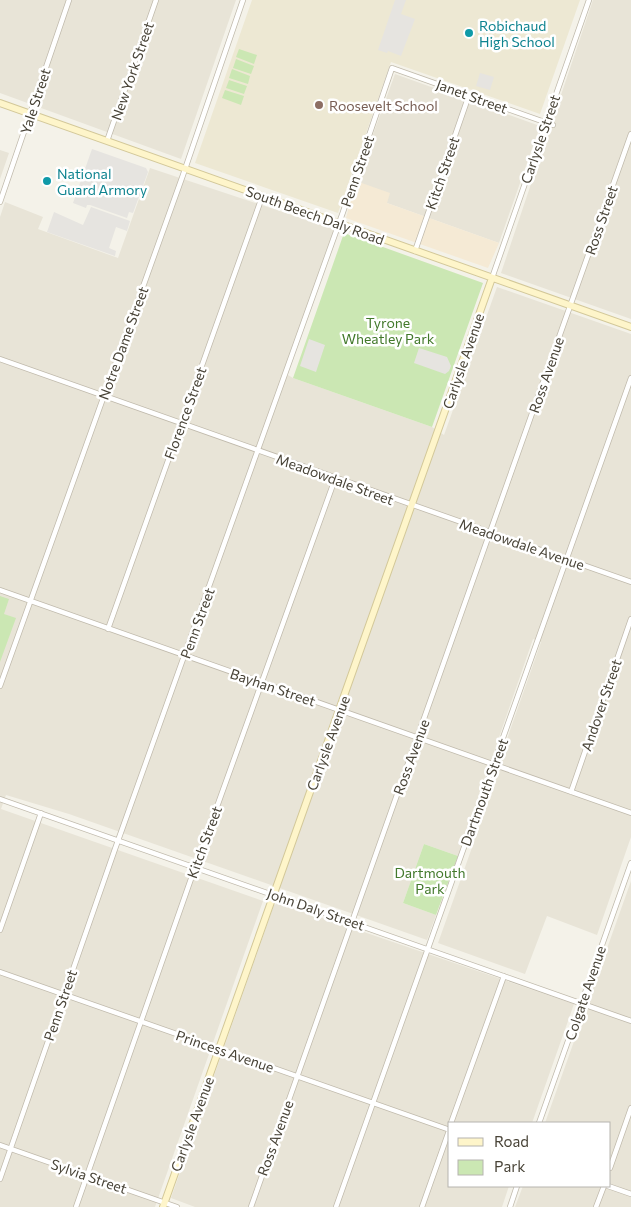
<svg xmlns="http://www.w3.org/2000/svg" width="631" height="1207" viewBox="0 0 631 1207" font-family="Commissioner,sans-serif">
<rect width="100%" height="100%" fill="#f4f2e9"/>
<path fill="#e8e4d7" d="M 0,0 L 236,0 L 181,159 L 0,93 Z
M 593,0 L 631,0 L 631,319 L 501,273 Z
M 395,74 L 540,126 L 499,243 L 387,203 L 356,181 Z
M 0,150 L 9,153 L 0,179 Z
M 150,168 L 337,230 L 286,374 L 293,378 L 432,427 L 444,435 L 497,287 L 631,334 L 631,837 L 597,935 L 547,916 L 525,974 L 438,943 L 490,797 L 487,796 L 541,642 L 533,639 L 458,856 L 424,844 L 403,903 L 436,915 L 427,940 L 69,814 L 6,795 L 1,809 L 263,901 L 155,1207 L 0,1207 L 0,217 L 5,202 L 43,217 L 38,229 L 118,258 Z
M 631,881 L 631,1207 L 515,1207 L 523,1186 L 610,1186 L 610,1123 L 545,1123 Z
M 279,903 L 574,1004 L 532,1123 L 450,1123 L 450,1186 L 509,1186 L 502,1207 L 195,1207 L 171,1198 L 274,905 Z"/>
<path fill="#f5ead5" d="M 356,181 L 390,193 L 387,203 L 499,243 L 488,268 L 346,218 Z"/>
<path fill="#ede8d3" d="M 252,0 L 580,0 L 540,114 L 391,62 L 338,213 L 195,163 Z"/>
<path fill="#cbe7b3" d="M 239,49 L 257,55 L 254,64 L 236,57 Z
M 236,59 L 254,66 L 251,74 L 233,68 Z
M 232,69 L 250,76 L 248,84 L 229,78 Z
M 229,80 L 247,86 L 244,94 L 226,88 Z
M 225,90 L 244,96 L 241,105 L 222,98 Z
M 344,233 L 483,283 L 432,427 L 293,378 Z
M 0,596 L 9,599 L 4,614 L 16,618 L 0,662 Z
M 424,844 L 458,856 L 436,915 L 403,903 Z"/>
<path fill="#e6e4e0" d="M 395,0 L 406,0 L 401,14 L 415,19 L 401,56 L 388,51 L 387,53 L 378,50 Z
M 480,73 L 494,77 L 490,90 L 476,86 Z
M 92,149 L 146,168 L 148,172 L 133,213 L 129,212 L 127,218 L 90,205 L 87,205 L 86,208 L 73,203 Z
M 91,207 L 130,221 L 127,231 L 116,227 L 109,248 L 116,251 L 115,256 L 47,232 L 54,212 L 83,225 Z
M 309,339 L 325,345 L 316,372 L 300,366 Z
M 419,348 L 447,357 L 451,366 L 449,371 L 445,374 L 414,363 Z"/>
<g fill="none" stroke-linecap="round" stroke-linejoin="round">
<g stroke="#c0baac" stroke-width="6">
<path id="street" d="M 107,141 L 156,0
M 0,202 L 69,0
M 415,251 L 469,95
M 492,278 L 589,0
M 0,359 L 631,582
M 0,590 L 631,813
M 108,629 L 262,197
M 0,686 L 183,175 L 243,0
M 571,792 L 631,619
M 0,799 L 631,1021
M 0,930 L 41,813
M 0,972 L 450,1130
M 451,1123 L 504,976
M 539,1123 L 631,863
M 0,1145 L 177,1207
M 610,1168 L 631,1108
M 0,1179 L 115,849 L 343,212 L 392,68 L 553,125
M 608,1186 L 631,1194
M 76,1207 L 192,876 L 335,479
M 251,1207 L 631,134
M 336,1207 L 631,378
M 422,1207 L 450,1128
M 510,1207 L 517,1186
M 596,1207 L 604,1186"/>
</g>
<g stroke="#d3c899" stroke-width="8">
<path id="secondary" d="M 0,103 L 631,327
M 163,1207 L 492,278"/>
</g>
<use href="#street" stroke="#fff" stroke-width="4.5"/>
<use href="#secondary" stroke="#fef5ca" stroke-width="6"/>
</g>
<g fill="#0f9aa8" stroke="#fff" stroke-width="2">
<circle cx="469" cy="33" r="5"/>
<circle cx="47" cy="181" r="5"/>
</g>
<circle fill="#8d6e63" stroke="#fff" stroke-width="2" cx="319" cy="105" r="5"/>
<g text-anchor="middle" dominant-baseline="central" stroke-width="5" stroke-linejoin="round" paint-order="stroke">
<g font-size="14" fill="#0d838f" stroke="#fff" text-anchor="start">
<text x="479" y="25">Robichaud<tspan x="479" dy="16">High School</tspan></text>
<text x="57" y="173">National<tspan x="57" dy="16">Guard Armory</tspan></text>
</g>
<g font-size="14" fill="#484337" stroke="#fff">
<text transform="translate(132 71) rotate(-71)">New York Street</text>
<text transform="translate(472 96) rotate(20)">Janet Street</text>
<text transform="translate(35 101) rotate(-72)">Yale Street</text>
<text transform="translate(540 139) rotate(-71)">Carlysle Street</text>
<text transform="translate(357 171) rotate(-71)">Penn Street</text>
<text transform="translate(442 173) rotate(-71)">Kitch Street</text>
<text transform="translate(315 215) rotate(20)">South Beech Daly Road</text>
<text transform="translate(601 220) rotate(-71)">Ross Street</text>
<text transform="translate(123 343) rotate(-70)">Notre Dame Street</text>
<text transform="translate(463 361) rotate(-71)">Carlysle Avenue</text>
<text transform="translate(546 375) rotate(-71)">Ross Avenue</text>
<text transform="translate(185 413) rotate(-70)">Florence Street</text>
<text transform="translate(335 479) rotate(20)">Meadowdale Street</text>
<text transform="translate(522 544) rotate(19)">Meadowdale Avenue</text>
<text transform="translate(197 623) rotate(-70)">Penn Street</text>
<text transform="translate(273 687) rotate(19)">Bayhan Street</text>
<text transform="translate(601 705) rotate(-71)">Andover Street</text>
<text transform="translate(328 743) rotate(-70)">Carlysle Avenue</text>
<text transform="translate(411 757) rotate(-70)">Ross Avenue</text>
<text transform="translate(484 792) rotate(-70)">Dartmouth Street</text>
<text transform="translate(204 842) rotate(-70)">Kitch Street</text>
<text transform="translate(316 909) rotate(19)">John Daly Street</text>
<text transform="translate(585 993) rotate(-71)">Colgate Avenue</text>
<text transform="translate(60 1005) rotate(-71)">Penn Street</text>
<text transform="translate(225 1051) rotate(19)">Princess Avenue</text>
<text transform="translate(192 1124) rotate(-70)">Carlysle Avenue</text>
<text transform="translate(275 1138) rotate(-70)">Ross Avenue</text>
<text transform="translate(89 1176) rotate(19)">Sylvia Street</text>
</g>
<g font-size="14" fill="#785e54" stroke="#fff" text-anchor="start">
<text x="329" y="105">Roosevelt School</text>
</g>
<g font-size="14" fill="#42792b" stroke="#fff">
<text x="388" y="322">Tyrone<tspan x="388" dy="16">Wheatley Park</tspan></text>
<text x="430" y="872">Dartmouth<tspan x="430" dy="16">Park</tspan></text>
</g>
</g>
<rect x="448" y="1122" width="162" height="65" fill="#ffffff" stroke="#b6b4af"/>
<rect x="458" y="1138" width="25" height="8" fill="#fef5ca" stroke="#b6b4af"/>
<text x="494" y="1147" font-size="15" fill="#484337">Road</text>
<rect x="458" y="1160" width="25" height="15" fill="#cbe7b3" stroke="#b6b4af"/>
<text x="494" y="1172" font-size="15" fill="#484337">Park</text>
</svg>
